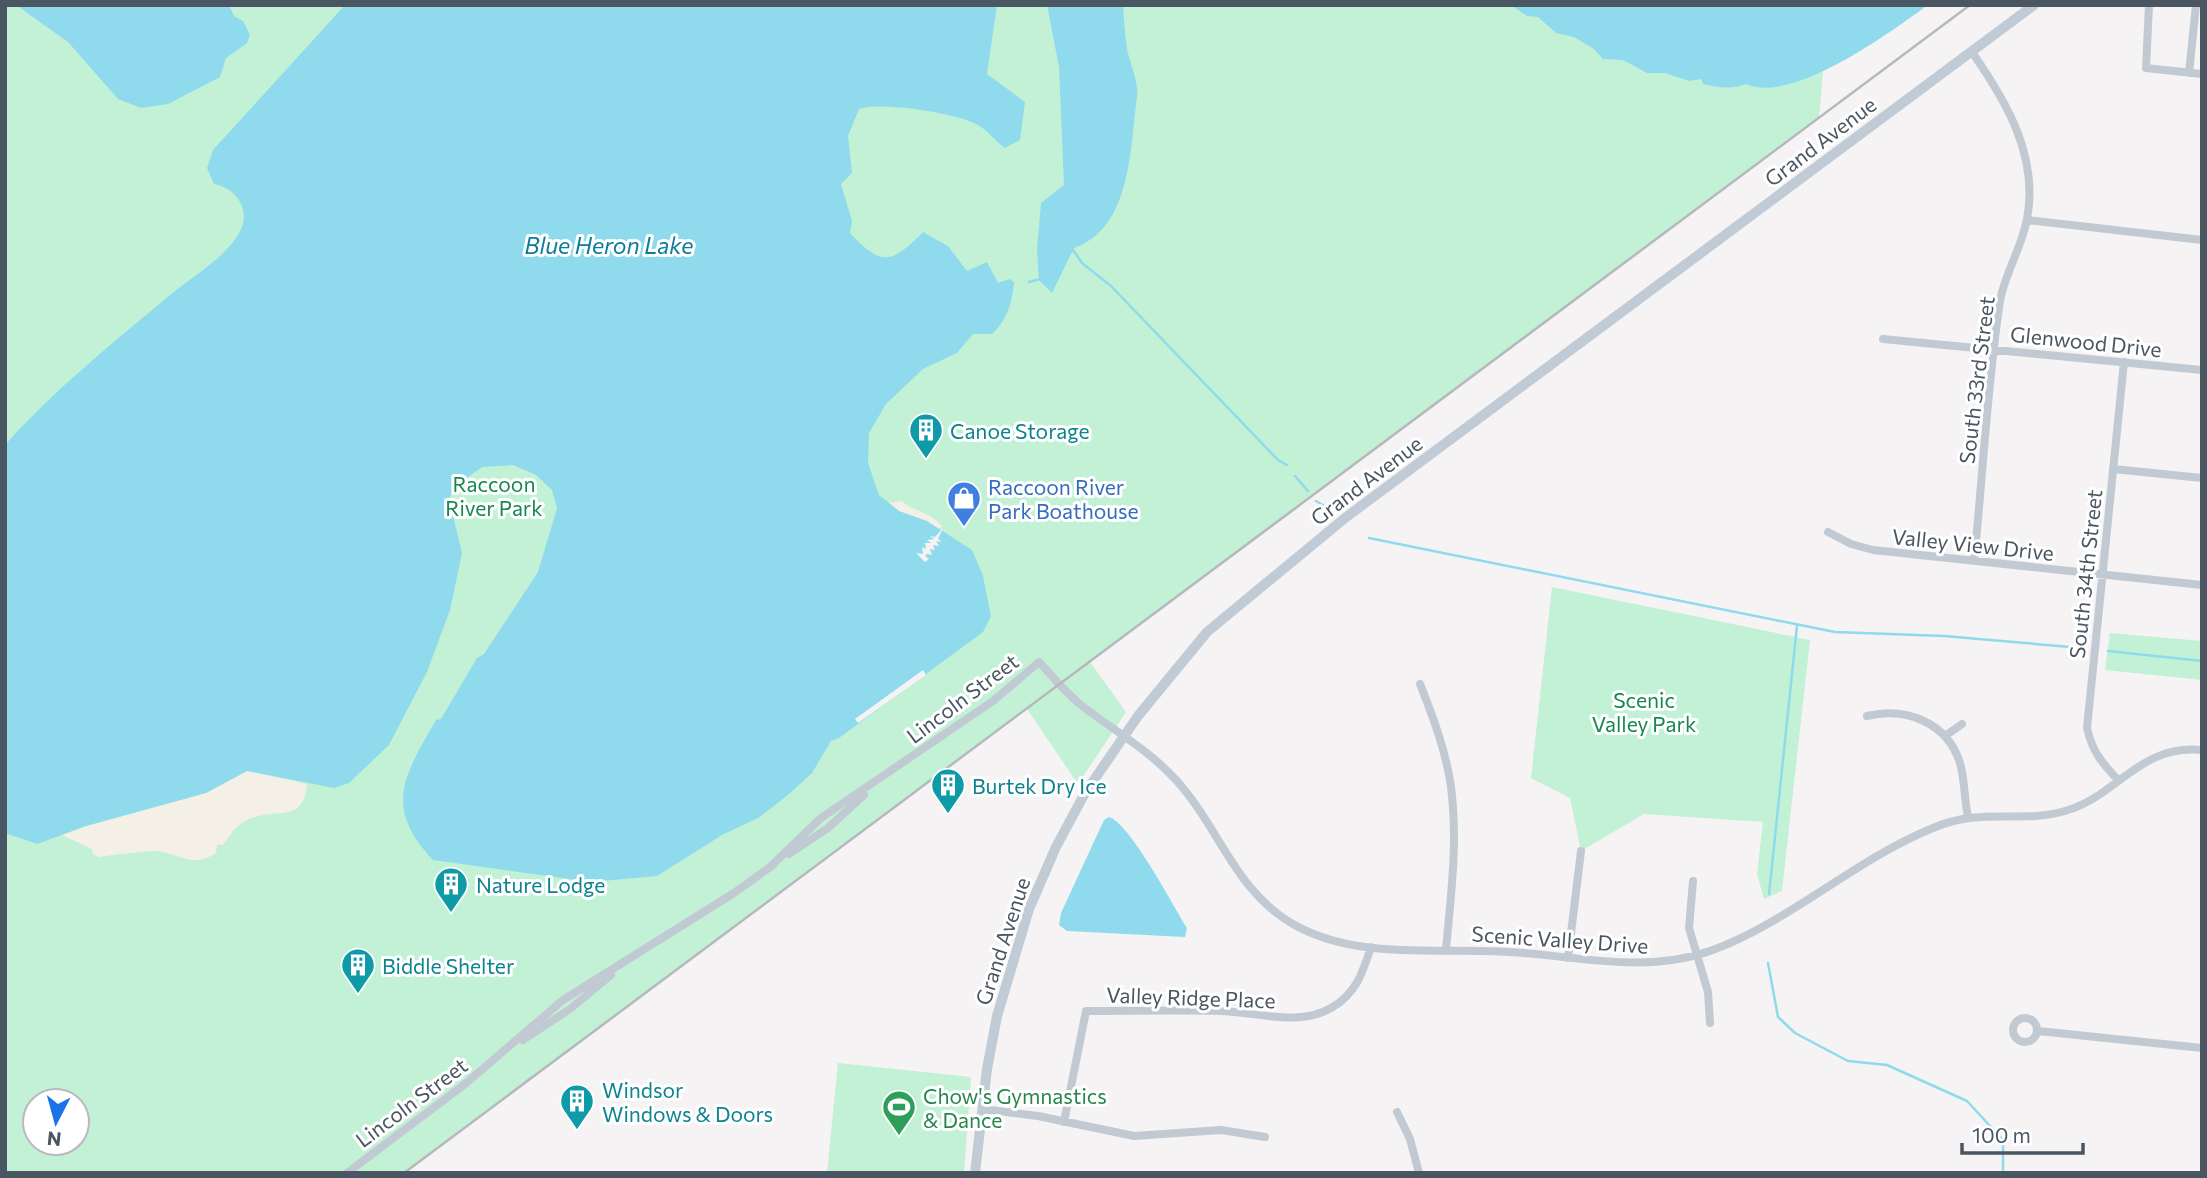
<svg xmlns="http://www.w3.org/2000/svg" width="2207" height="1178" viewBox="0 0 2207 1178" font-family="Commissioner,sans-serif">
<rect width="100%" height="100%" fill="#f5f3f3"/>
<path fill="#c3f1d5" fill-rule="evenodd" d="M 5,5 L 1552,5 L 1826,36 L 1819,118 L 1090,662 L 1126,712 L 1078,784 L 1027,709 L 404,1173 L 5,1173 ZM 35,1101 L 77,1101 L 77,1143 L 35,1143 Z
M 1552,587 L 1810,640 L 1782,891 L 1764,899 L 1757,874 L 1763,822 L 1644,814 L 1581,851 L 1570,798 L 1531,778 Z
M 2110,633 L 2202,641 L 2202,680 L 2105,670 Z
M 838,1063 L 971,1077 L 964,1173 L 827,1173 Z"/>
<path fill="#f5f0e5" d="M 901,501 C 915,512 930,512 942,526 L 940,529 L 899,511 L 887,503 Z
M 247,771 L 307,784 C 303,822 281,809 255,817 C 239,821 231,833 223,845 L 217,845 L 216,853 C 194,868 181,855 158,851 C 151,850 103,856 99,857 L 93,854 L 92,849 L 62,835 L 86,826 L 206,793 Z"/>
<path fill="#90daee" d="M 16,5 L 229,5 L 234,16 L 243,21 L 250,35 L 247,43 L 226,58 L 220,77 L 168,104 L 141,108 L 118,99 L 68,42 Z
M 345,5 L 997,5 L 987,74 L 1025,102 L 1020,140 L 1005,148 C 995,141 987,129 976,124 C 956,113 879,101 859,109 L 848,136 L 852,173 L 841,184 L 852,221 L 850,233 C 881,266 891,265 923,232 L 948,246 L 967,271 L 987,262 L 998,283 L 1010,279 L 1014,282 C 1012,303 1008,319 992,334 L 973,334 L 957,353 L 923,369 L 886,404 L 869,433 L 868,463 L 879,495 L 899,511 L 927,521 L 972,550 L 983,576 L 991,616 L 983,632 L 839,738 L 831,741 L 812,773 L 788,795 L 758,818 L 722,835 L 657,876 L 591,882 L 433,860 C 383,807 404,776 436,720 L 441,719 L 477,658 L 484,654 L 538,572 L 557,508 L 552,490 L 536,475 L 513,465 L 482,467 L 454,487 L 449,499 L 462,553 L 450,610 L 427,672 L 389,745 L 349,783 L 334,788 L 247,771 L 206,793 L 86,826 L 37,844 L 5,833 L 5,445 C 55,389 113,343 170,295 C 193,276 222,260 238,235 C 253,212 237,188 214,184 L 207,168 L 213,150 Z
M 1047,5 L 1123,5 C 1124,20 1125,35 1127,49 C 1130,63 1139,83 1137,97 C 1130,147 1132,228 1074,248 L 1052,293 L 1039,280 L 1037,250 L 1041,203 L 1064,185 L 1059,67 Z
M 1511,5 L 1928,5 C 1892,31 1792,105 1746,84 C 1732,90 1717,87 1703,84 L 1701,79 L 1689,81 L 1665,73 L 1647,73 L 1623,60 L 1603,59 L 1594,49 L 1574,37 L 1556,33 L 1538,17 L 1527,16 Z
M 1109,817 C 1129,822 1174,907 1187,928 L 1185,937 L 1067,931 L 1059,925 L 1061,913 L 1104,820 Z"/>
<path fill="#f5f3f3" d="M 943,528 L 938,539 L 942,542 L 936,541 L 939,546 L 933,545 L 935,550 L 930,549 L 932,555 L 927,554 L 925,556 L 929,559 L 925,562 L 916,553 L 923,554 L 922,547 L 926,549 L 925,543 L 931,543 L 927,540 L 934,539 L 930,536 L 935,537 Z
M 923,670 L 926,675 L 858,723 L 855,719 Z"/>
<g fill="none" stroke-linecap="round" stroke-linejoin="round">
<path stroke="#90daee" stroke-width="2.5" d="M 1071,247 L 1082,263 L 1111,286 L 1278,460 L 1287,465
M 1029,282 L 1040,279
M 1295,476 L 1308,491
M 1316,501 L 1334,512
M 1369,538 L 1835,632 L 1944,636 L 2082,648
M 2108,651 L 2202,661
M 1769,894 L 1797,626
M 1768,963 L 1778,1017 L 1795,1033 L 1848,1061 L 1887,1065 L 1967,1101 L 2003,1140 L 2003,1173"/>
<path stroke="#c1cad2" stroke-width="8" d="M 2149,5 L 2146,68 L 2202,74
M 1972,52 C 2006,101 2039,156 2027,219 C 2022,247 2005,273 2000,301 C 1987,386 1983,475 1974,561
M 2189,73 L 2196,5
M 2027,220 L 2202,240
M 1883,339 L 2202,370
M 2113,469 L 2202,478
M 1828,532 L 1851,544 L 1873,550 L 2202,585
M 1420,684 C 1433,717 1446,751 1451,787 C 1458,842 1451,895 1446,949
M 1867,716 C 1906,707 1947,722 1960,763 C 1965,780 1964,799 1968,817
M 1945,736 L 1962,724
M 2118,780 C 2102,763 2092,751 2087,728 L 2124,362
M 789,854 L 828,828 L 864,795
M 769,868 L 821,818 L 993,701 L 1039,662 C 1053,677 1066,693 1081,705 C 1113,730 1149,750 1176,780 C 1219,827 1235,891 1293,924 C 1357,961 1440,947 1510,952 C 1577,956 1644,974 1710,951 C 1790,922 1854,860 1933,828 C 1982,807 2020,824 2065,811 C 2118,796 2139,744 2202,750
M 1693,881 L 1689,928 L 1708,992 L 1710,1023
M 1568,958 L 1581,851
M2013 1030a12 12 0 1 1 24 0a12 12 0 1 1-24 0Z
M 2038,1031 L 2202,1048
M 523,1040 L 570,1009 L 611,975
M 982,1109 L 1038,1116 L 1134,1136 L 1221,1130 L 1265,1137
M 1397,1112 L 1410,1139 L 1419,1173
M 1064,1122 L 1086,1011 C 1131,1011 1176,1010 1221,1011 C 1256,1012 1299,1027 1331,1008 C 1356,994 1363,972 1371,947
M 347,1173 L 465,1084 L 563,1000 L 734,893 L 773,865"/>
<path stroke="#c1cbd6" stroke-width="10" d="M 975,1173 L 987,1069 L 997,1016 L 1029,909 L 1056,847 L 1085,793 L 1138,716 L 1207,632 L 1345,518 L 2034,5"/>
<path stroke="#b5b8bd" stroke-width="2.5" d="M 404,1173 L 1970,5"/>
</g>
<defs>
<g id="building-pin" transform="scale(1.75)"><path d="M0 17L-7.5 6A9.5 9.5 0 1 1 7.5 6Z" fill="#0f9aa8" stroke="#fff"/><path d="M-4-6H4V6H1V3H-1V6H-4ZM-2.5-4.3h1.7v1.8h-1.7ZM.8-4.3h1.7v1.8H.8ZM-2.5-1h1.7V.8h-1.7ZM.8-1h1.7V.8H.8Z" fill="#fff"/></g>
<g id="shop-pin" transform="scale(1.75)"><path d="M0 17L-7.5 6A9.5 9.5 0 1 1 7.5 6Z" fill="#3f7fe0" stroke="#fff"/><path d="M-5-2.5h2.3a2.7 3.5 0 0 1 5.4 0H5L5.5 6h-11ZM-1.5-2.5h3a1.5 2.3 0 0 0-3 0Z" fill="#fff"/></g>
<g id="stadium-pin" transform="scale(1.75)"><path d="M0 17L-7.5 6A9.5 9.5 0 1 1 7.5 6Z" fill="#2e9e5b" stroke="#fff"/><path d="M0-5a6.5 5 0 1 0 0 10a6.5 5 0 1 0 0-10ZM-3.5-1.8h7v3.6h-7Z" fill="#fff"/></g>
</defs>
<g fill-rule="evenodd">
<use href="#building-pin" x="926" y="430"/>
<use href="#shop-pin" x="964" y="498"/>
<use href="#building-pin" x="948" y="785"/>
<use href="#building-pin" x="451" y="884"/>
<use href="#building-pin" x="358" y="965"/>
<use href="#building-pin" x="577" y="1101"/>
<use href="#stadium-pin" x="899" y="1107"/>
</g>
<g text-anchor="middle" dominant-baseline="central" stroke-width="6" stroke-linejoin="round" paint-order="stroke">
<g font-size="21" fill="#4a5661" stroke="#fff">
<text transform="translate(1820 141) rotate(-37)">Grand Avenue</text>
<text transform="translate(2086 341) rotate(6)">Glenwood Drive</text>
<text transform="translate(1976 380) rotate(-83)">South 33rd Street</text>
<text transform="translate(1366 480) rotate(-37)">Grand Avenue</text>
<text transform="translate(1973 544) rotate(6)">Valley View Drive</text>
<text transform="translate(2085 574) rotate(-84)">South 34th Street</text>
<text transform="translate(962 698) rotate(-37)">Lincoln Street</text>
<text transform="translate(1560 939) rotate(4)">Scenic Valley Drive</text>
<text transform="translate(1002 941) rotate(-72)">Grand Avenue</text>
<text transform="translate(1191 997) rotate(2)">Valley Ridge Place</text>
<text transform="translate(411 1102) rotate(-37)">Lincoln Street</text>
</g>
<g font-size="21" fill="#0d838f" stroke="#fff" text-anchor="start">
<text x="950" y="430">Canoe Storage</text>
<text x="972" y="785">Burtek Dry Ice</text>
<text x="476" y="884">Nature Lodge</text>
<text x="382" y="965">Biddle Shelter</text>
<text x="602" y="1089">Windsor<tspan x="602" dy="24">Windows &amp; Doors</tspan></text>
</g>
<g font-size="21" fill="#17864f" stroke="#fff">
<text x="494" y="483">Raccoon<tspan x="494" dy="24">River Park</tspan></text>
<text x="1644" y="699">Scenic<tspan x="1644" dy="24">Valley Park</tspan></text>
</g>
<g font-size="21" fill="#366cbe" stroke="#fff" text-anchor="start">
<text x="988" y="486">Raccoon River<tspan x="988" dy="24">Park Boathouse</tspan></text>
</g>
<g font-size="21" fill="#27864d" stroke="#fff" text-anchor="start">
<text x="923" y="1095">Chow's Gymnastics<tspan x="923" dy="24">&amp; Dance</tspan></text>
</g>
<g font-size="23" font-style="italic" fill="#0c7c9b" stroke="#fff">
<text x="609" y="245">Blue Heron Lake</text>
</g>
</g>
<rect width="2207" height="1178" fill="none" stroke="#4a5661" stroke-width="14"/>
<g transform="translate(56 1122) rotate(186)"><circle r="33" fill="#ffffff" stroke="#b7bbc0" stroke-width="2"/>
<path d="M0-5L12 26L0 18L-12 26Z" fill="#1a73e8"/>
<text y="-10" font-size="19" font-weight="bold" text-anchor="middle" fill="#4a5661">N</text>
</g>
<path d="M1962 1143v10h121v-10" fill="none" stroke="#4a5661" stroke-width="3.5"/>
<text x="1972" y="1143" font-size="21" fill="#4a5661" stroke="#ffffff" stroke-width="5" paint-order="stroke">100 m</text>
</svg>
